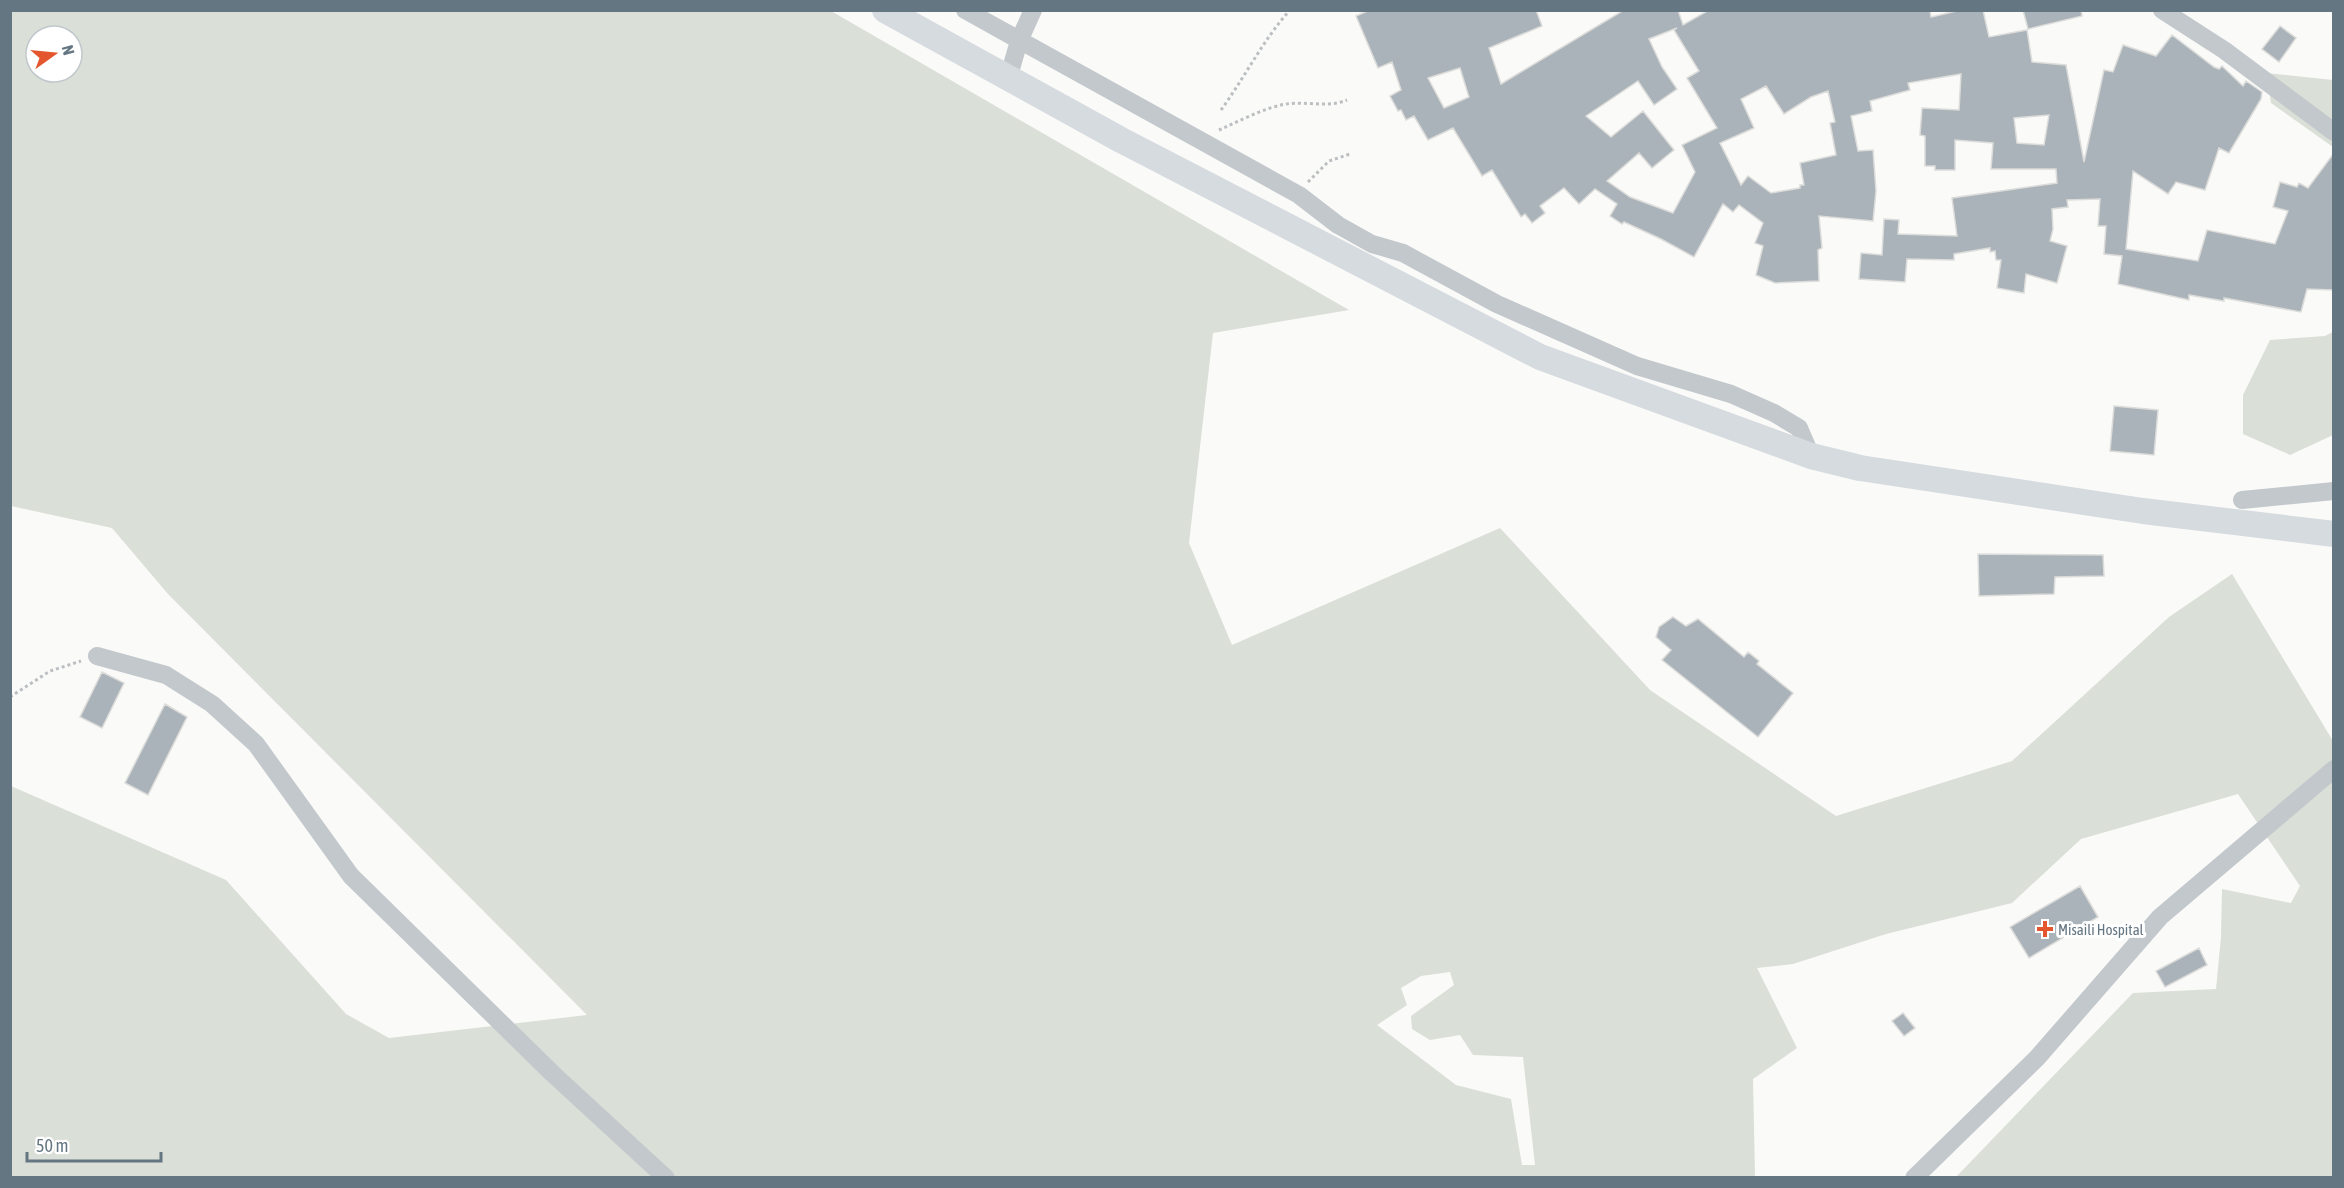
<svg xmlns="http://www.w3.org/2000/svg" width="2344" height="1188" viewBox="0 0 2344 1188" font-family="'Asap Condensed',sans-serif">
<rect width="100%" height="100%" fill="#fafaf8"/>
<path fill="#dadfd7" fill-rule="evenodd" d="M 11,11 L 831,11 L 1349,310 L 1213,333 L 1189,543 L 1232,645 L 1500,528 L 1650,690 L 1836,816 L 2012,761 L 2169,617 L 2232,574 L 2333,741 L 2333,1177 L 1956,1177 L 2133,993 L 2216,989 L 2221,937 L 2222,889 L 2291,903 L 2300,886 L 2238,794 L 2081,839 L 2012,903 L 1886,934 L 1793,964 L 1757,968 L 1797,1048 L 1753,1079 L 1755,1177 L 11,1177 L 11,786 L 226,880 L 346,1014 L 389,1038 L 587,1015 L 168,594 L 112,528 L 11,506 ZM 36,36 L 72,36 L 72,72 L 36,72 ZM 1450,972 L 1454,985 L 1411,1016 L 1412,1029 L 1430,1040 L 1460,1035 L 1473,1055 L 1523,1057 L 1535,1165 L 1522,1165 L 1511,1099 L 1456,1085 L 1377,1025 L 1407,1005 L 1401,988 L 1421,976 Z
M 2266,73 L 2333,80 L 2333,147 L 2271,103 Z
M 2333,332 L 2333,435 L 2290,455 L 2243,434 L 2243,395 L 2270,340 L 2325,336 Z"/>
<path fill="#aab3b9" stroke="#dcdcda" stroke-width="1.5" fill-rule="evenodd" d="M 1370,10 L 1536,10 L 1542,26 L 1489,48 L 1501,84 L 1624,10 L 1678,10 L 1683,25 L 1709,10 L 1930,10 L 1931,17 L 1961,10 L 1983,10 L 1989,37 L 2027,30 L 2032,62 L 2066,65 L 2084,162 L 2104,70 L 2113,72 L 2123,45 L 2156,56 L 2172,35 L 2214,67 L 2219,69 L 2222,66 L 2243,86 L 2246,81 L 2262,92 L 2261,99 L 2229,153 L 2219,148 L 2205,190 L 2176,182 L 2168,194 L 2133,171 L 2126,249 L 2198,261 L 2207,230 L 2275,244 L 2288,211 L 2273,207 L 2280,182 L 2297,187 L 2299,183 L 2308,188 L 2334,153 L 2334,290 L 2307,289 L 2301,312 L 2224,298 L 2224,301 L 2189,295 L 2189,300 L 2118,284 L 2122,256 L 2104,254 L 2106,226 L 2098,226 L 2100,199 L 2067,200 L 2068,207 L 2052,209 L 2053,229 L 2050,241 L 2067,246 L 2057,283 L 2026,274 L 2024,293 L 1997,288 L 2001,260 L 1996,260 L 1995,251 L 1990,252 L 1990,248 L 1954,254 L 1954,260 L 1907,259 L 1905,282 L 1859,279 L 1861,253 L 1882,255 L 1884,219 L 1899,220 L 1898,234 L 1957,236 L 1952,198 L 2057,183 L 2056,169 L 1991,169 L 1993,143 L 1955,140 L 1955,170 L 1935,170 L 1935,166 L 1925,166 L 1925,136 L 1920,135 L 1922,108 L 1959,110 L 1961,74 L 1908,83 L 1910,90 L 1870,101 L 1872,111 L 1851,116 L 1858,151 L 1873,150 L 1876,191 L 1873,221 L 1819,216 L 1822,248 L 1818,250 L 1819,281 L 1775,283 L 1756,275 L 1763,246 L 1755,243 L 1763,223 L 1739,205 L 1733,212 L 1723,204 L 1694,257 L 1661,239 L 1624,222 L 1622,224 L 1610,216 L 1617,204 L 1595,189 L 1579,204 L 1564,188 L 1540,206 L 1545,213 L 1532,223 L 1525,214 L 1521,217 L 1492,170 L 1482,176 L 1453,128 L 1428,140 L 1414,116 L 1406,120 L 1401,110 L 1398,111 L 1390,96 L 1401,90 L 1392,62 L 1378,68 L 1356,16 ZM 1677,28 L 1674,30 L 1699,71 L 1687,78 L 1717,128 L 1682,145 L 1695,172 L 1673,213 L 1630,197 L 1607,181 L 1639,153 L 1652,168 L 1674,150 L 1643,111 L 1611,137 L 1586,116 L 1638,81 L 1654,105 L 1677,89 L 1662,67 L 1649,39 ZM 1460,68 L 1469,97 L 1444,108 L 1428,78 ZM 1766,86 L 1784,114 L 1811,97 L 1828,91 L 1835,122 L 1830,123 L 1836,155 L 1800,163 L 1804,185 L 1800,185 L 1800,188 L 1771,193 L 1748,176 L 1741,185 L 1720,143 L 1754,128 L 1741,99 ZM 2049,115 L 2044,145 L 2017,143 L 2014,118 Z
M 2023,10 L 2081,10 L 2082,16 L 2028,29 Z
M 2280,26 L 2296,38 L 2279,62 L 2262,49 Z
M 2114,406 L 2158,410 L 2154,455 L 2110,451 Z
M 1978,554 L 2103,555 L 2104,576 L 2055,577 L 2054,594 L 1979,596 Z
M 1673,617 L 1686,626 L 1698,619 L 1744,657 L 1748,652 L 1759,661 L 1757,664 L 1793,693 L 1758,737 L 1662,660 L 1671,650 L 1656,637 L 1659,627 Z
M 102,672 L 124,683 L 102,728 L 80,717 Z
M 165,704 L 187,717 L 148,795 L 125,783 Z
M 2080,886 L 2098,917 L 2029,958 L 2010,927 Z
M 2199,948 L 2207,965 L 2165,987 L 2156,971 Z
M 1903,1013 L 1915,1028 L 1904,1036 L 1892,1021 Z"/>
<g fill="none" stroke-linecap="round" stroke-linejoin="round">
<path stroke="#bbbfc2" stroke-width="3" stroke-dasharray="3 3" stroke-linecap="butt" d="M 1221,110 C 1245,77 1263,40 1290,10
M 1219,130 C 1240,121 1263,108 1286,104 C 1306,101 1328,108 1347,100
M 1308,182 L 1329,161 L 1350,154
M 10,697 L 50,671 L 81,661"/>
<path stroke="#c3c8cc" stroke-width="18" d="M 965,10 L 1299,195 L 1338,225 L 1372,244 L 1403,253 L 1497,304 L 1637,366 L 1731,394 L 1774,413 L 1799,428 L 1811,456
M 2162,10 L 2224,50 L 2334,132
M 1008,79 L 1019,41 L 1033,10
M 2242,500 L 2334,491
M 97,656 L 166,675 L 212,704 L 256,744 L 351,876 L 553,1074 L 666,1178
M 1914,1178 L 2037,1058 L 2160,917 L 2334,769"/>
<path stroke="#d6dbdf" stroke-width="26" d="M 885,10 L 1121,140 L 1540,357 L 1811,456 L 1860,468 L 2143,511 L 2334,534"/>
</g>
<path fill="#e4572e" stroke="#fff" stroke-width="2" d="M2042 920h6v6h6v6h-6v6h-6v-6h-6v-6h6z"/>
<g text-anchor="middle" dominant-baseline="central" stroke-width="6" stroke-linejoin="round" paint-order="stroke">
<g font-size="15" fill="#657683" stroke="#fff" text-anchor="start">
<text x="2058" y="929">Misaili Hospital</text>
</g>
</g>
<rect width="2344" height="1188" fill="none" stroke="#657683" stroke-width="24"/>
<g transform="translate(54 54) rotate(75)"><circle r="28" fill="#ffffff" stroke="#c1c8cd" stroke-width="1.5"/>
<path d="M0-4.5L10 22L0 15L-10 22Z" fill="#e4572e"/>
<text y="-9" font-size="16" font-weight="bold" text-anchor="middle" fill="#657683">N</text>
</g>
<path d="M27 1152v9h134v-9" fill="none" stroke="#657683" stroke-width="3"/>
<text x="36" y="1152" font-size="18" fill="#657683" stroke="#ffffff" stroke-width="4.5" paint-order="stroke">50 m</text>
</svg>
